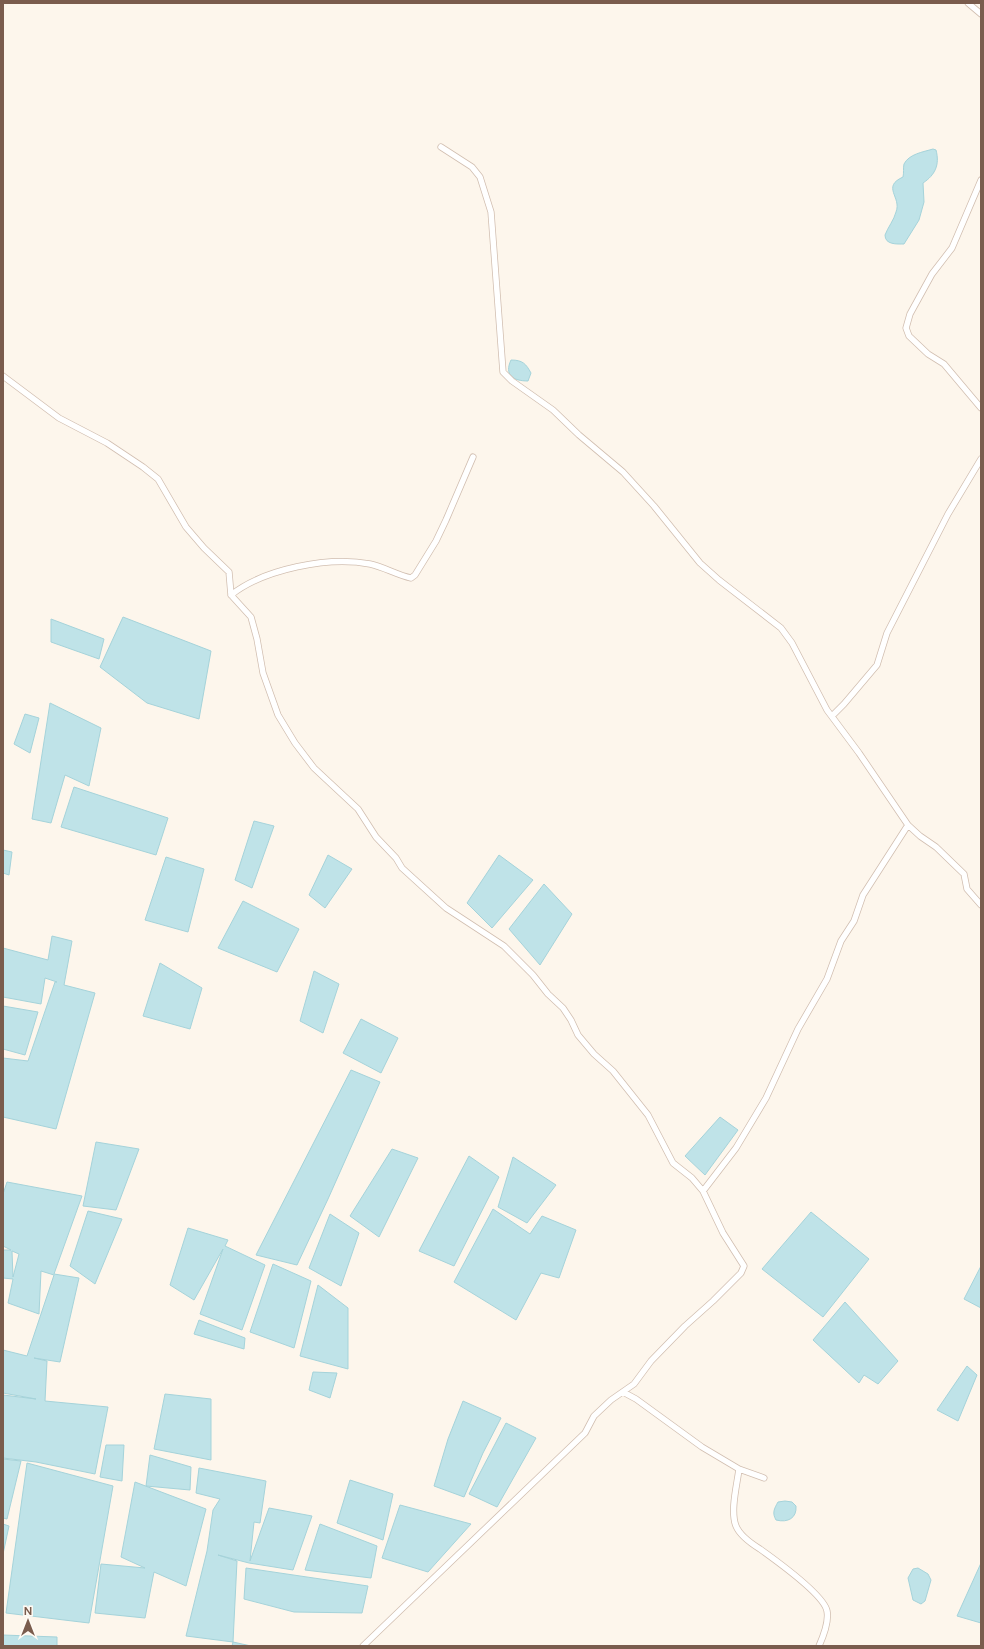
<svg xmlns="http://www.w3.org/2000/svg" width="984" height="1649" viewBox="0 0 984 1649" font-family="Figtree,sans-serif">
<rect width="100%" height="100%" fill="#fdf6ec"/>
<path fill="#bfe3e8" stroke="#a5d3da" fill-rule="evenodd" d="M 933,149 L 936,150 C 940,165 935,175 923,183 L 924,202 L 919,220 L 904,244 C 897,244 885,245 885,235 C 888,227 894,220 896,212 C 902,197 881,187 903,177 C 904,173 903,168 904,164 C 909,154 923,152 933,149 Z
M 511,360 C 523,360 526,364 531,373 L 528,381 C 513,381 504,375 511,360 Z
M 123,617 L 211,651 L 199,719 L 147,703 L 100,667 Z
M 51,619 L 104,639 L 99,659 L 51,642 Z
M 50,703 L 101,728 L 89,786 L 65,775 L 51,823 L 32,819 Z
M 25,714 L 39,718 L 30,753 L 14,744 Z
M 74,787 L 168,818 L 156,855 L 61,827 Z
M 254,821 L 274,826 L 252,888 L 235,880 Z
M 3,850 L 12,852 L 9,875 L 3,873 Z
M 328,855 L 352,869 L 325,908 L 309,895 Z
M 499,855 L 533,880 L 492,928 L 467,903 Z
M 166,857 L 204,869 L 188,932 L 145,920 Z
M 544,884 L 572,914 L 540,965 L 509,929 Z
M 243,901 L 299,929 L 277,972 L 218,948 Z
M 52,936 L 72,941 L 64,985 L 95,993 L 56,1129 L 3,1117 L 3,1058 L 28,1061 L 55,982 L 57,982 L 45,978 L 41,1004 L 3,997 L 3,948 L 48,960 Z
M 160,963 L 202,988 L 190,1029 L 143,1016 Z
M 314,971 L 339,984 L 323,1033 L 300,1021 Z
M 3,1006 L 38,1012 L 25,1055 L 3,1049 Z
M 361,1019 L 398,1038 L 381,1073 L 343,1053 Z
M 351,1070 L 380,1082 L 328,1199 L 297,1265 L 256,1255 Z
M 720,1117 L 738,1130 L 705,1175 L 685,1156 Z
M 96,1142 L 139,1149 L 116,1210 L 83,1206 Z
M 392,1149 L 418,1158 L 379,1237 L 350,1216 Z
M 469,1156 L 499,1177 L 454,1266 L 419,1251 Z
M 513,1157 L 556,1185 L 527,1223 L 498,1207 Z
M 7,1182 L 82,1196 L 54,1274 L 79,1278 L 60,1362 L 34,1358 L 47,1361 L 45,1401 L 108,1407 L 95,1474 L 36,1462 L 3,1458 L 3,1395 L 36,1399 L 3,1393 L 3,1350 L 27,1356 L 54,1275 L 41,1271 L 39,1314 L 8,1303 L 13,1279 L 3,1278 L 3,1250 L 11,1250 L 3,1246 L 3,1194 ZM 12,1251 L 19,1254 L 13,1277 Z
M 493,1209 L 530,1234 L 542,1216 L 576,1230 L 559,1278 L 541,1273 L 516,1320 L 454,1282 Z
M 88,1211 L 122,1219 L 95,1284 L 70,1266 Z
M 811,1212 L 869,1259 L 823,1317 L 762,1269 Z
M 330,1214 L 359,1233 L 341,1286 L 309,1268 Z
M 188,1228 L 228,1240 L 225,1246 L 265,1265 L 242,1330 L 200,1314 L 223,1249 L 194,1300 L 170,1285 Z
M 273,1264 L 311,1281 L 294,1348 L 250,1332 Z
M 981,1266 L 981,1308 L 964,1299 Z
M 318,1285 L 348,1308 L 348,1369 L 300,1356 Z
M 845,1302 L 898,1361 L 878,1384 L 864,1375 L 859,1383 L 813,1340 Z
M 199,1320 L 245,1338 L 244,1349 L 194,1334 Z
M 967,1366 L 977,1375 L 958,1421 L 937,1410 Z
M 313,1372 L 337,1373 L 330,1398 L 309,1390 Z
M 165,1394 L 211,1399 L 211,1460 L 154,1449 Z
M 463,1401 L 501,1418 L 483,1453 L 464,1497 L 434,1486 L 448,1439 Z
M 506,1423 L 536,1438 L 497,1507 L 469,1494 Z
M 106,1445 L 124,1445 L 122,1481 L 100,1477 Z
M 150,1455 L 191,1467 L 190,1490 L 146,1486 Z
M 3,1459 L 21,1461 L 7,1519 L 3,1518 Z
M 27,1463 L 113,1486 L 89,1623 L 6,1613 Z
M 199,1468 L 266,1481 L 260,1523 L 254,1522 L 250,1561 L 269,1508 L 312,1516 L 293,1570 L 249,1563 L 218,1555 L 237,1561 L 233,1642 L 251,1646 L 232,1646 L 233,1642 L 186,1636 L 207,1551 L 213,1510 L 220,1499 L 196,1493 Z
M 350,1480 L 393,1494 L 383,1540 L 337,1523 Z
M 135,1482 L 206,1509 L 186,1586 L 154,1572 L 145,1618 L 95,1613 L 101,1564 L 145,1568 L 121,1557 Z
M 785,1501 L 792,1502 L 796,1506 C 797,1518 788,1523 776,1520 C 772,1513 774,1509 778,1502 Z
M 400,1505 L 471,1524 L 428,1572 L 382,1558 Z
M 3,1524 L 9,1526 L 3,1554 Z
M 320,1524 L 377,1546 L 371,1578 L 305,1570 Z
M 981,1563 L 981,1623 L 957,1616 Z
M 246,1568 L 368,1586 L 362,1613 L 294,1612 L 244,1599 Z
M 918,1568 L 928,1574 L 931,1580 L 925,1601 L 921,1604 L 913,1600 L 908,1578 L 913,1569 Z
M 3,1635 L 57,1637 L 57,1646 L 3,1646 Z"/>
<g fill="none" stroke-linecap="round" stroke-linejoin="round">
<g stroke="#d1beb0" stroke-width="7">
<path id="minor" d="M 968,3 L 981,14
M 441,147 L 472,167 L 480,177 L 491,212 L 503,372 L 512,381 L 553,410 L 579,435 L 623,472 L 654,506 L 700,563 L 719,580 L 781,628 L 792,643 L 827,710 L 859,753 L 908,825 L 920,836 L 936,847 L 964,874 L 967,889 L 981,905
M 981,180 L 952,248 L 932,274 L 910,314 L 906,328 L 909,336 L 928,354 L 944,364 L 981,408
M 3,376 L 59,418 L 107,443 L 143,467 L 158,479 L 186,527 L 204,548 L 229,572 L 231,595 L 251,617 L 257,639 L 263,673 L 278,715 L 295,743 L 314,768 L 358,809 L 376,837 L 396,858 L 402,868 L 446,908 L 504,946 L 533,975 L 548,994 L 563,1008 L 571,1020 L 578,1035 L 594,1054 L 613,1071 L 648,1115 L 673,1163 L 692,1178 L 703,1191 L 723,1233 L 744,1266 L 741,1273 L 713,1301 L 685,1326 L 651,1361 L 634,1384 L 611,1400 L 594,1416 L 585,1433 L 363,1646
M 231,595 C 264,569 328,556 370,564 C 384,567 397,575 411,578 L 415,575 L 436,541 L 446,520 L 473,457
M 832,716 L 844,704 L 877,665 L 887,633 L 948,514 L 981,459
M 703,1191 L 736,1148 L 766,1098 L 798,1029 L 827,979 L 841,941 L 854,921 L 863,895 L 908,825
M 623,1392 L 636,1399 L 702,1447 L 739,1469 C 737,1485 730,1511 736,1526 C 740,1536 752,1544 760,1549 C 774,1559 824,1595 827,1611 C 829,1621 823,1637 819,1646
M 739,1469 L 764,1478"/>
</g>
<use href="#minor" stroke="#fff" stroke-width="5.5"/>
</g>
<rect width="984" height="1649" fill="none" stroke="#7a5c4d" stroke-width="8"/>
<g transform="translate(28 1621)" stroke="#fffaf3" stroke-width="3" paint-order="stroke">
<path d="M0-3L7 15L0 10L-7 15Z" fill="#7a5c4d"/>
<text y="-6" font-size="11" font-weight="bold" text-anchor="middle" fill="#7a5c4d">N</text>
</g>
</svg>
